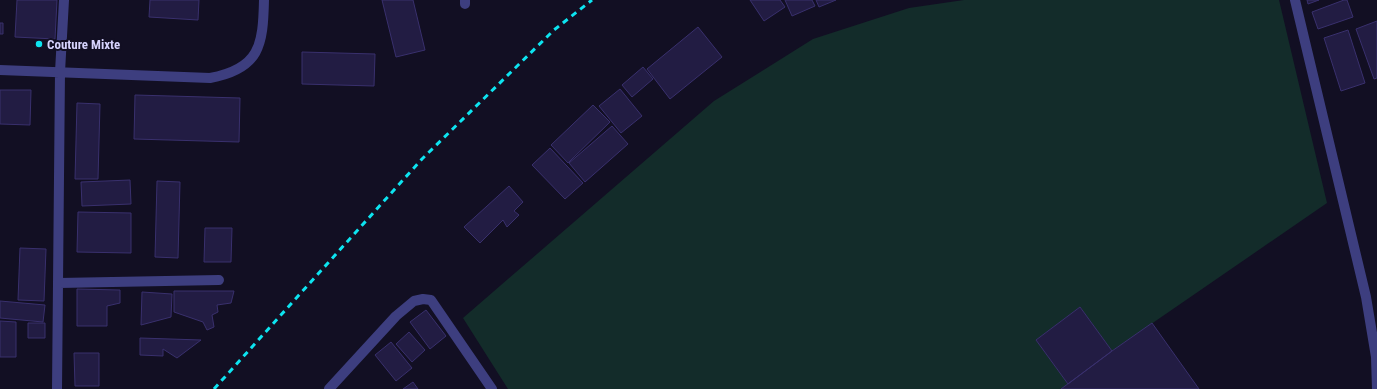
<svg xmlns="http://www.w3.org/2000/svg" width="1377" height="389" viewBox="0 0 1377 389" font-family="'Roboto Condensed',sans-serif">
<rect width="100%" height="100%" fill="#120f23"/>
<path fill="#132c2a" d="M 964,0 L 1279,0 L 1327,203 L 1112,351 L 1080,307 L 1036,340 L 1068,384 L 1061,389 L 508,389 L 463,318 L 714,101 L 813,39 L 909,8 Z"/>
<path fill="#221c43" stroke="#39306d" d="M 17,0 L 57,0 L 55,39 L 15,37 Z
M 150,0 L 199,0 L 198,20 L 149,17 Z
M 382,0 L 413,0 L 425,50 L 396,57 Z
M 750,0 L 780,0 L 785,7 L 764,21 Z
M 785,0 L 812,0 L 815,6 L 792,16 Z
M 816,0 L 836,0 L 819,7 Z
M 1307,0 L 1319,0 L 1308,4 Z
M 1344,0 L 1347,0 L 1353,17 L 1318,29 L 1312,12 Z
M 1377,21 L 1377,78 L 1374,79 L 1356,29 Z
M 0,23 L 3,23 L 3,34 L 0,34 Z
M 698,27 L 722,57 L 670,99 L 647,69 Z
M 1348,30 L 1365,83 L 1341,91 L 1324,38 Z
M 302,52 L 375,54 L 374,86 L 302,84 Z
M 643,67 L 653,79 L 632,97 L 622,85 Z
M 620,89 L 642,116 L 621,133 L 599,106 Z
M 0,90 L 31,90 L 30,125 L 0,124 Z
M 135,95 L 240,98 L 239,142 L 134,139 Z
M 77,103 L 100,104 L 98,179 L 75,179 Z
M 593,105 L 610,122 L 568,163 L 551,145 Z
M 612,126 L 628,144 L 585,182 L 569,163 Z
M 550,148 L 583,183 L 565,199 L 532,165 Z
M 130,180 L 131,204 L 82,206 L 81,182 Z
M 157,181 L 180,182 L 178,258 L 155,257 Z
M 509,186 L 523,202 L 514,211 L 519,215 L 507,227 L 503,220 L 480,243 L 464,227 Z
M 78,212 L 131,213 L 131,253 L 77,252 Z
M 205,228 L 232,228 L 231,262 L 204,262 Z
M 20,248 L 46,249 L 44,301 L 18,300 Z
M 77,289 L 120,290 L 120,303 L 107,306 L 107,326 L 77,326 Z
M 174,291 L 234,291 L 231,303 L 217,305 L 218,312 L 212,315 L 214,327 L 207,330 L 203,322 L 174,312 Z
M 142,292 L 172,294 L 171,317 L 141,325 Z
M 0,301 L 45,305 L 43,322 L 0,318 Z
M 1080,307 L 1112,351 L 1068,384 L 1036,340 Z
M 426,310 L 446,336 L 430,349 L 410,322 Z
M 0,321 L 16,322 L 16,357 L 0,357 Z
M 28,323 L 45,323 L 45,338 L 28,338 Z
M 1152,323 L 1199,389 L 1061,389 L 1112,351 Z
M 409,332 L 425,350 L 412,362 L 396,344 Z
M 140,338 L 201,340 L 177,358 L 163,349 L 163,356 L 140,355 Z
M 391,342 L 412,368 L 396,381 L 375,355 Z
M 74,353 L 99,353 L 99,386 L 75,386 Z
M 413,382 L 418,389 L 403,389 Z"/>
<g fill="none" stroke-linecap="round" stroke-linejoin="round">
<path stroke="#3d3e7f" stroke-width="10" d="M 1295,0 L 1366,297 L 1376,357 L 1377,389
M 465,4 L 465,0
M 0,70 L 210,78 C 260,69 263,45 264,0
M 59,283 L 219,280
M 57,389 L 60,72 L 64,0
M 329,389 L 396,316 L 414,301 L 423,299 L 431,300 L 492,389"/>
<path stroke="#0de4f0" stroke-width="3" stroke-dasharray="6 5" stroke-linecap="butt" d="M 214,389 L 422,159 L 554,30 L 592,0"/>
</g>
<circle fill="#0de4f0" stroke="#120f23" stroke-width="1.5" cx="39" cy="44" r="4"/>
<g text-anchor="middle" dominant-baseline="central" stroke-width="4" stroke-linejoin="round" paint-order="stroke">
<g font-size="13" font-weight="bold" fill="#d6d3fd" stroke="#120f23" text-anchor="start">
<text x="47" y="44">Couture Mixte</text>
</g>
</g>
</svg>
